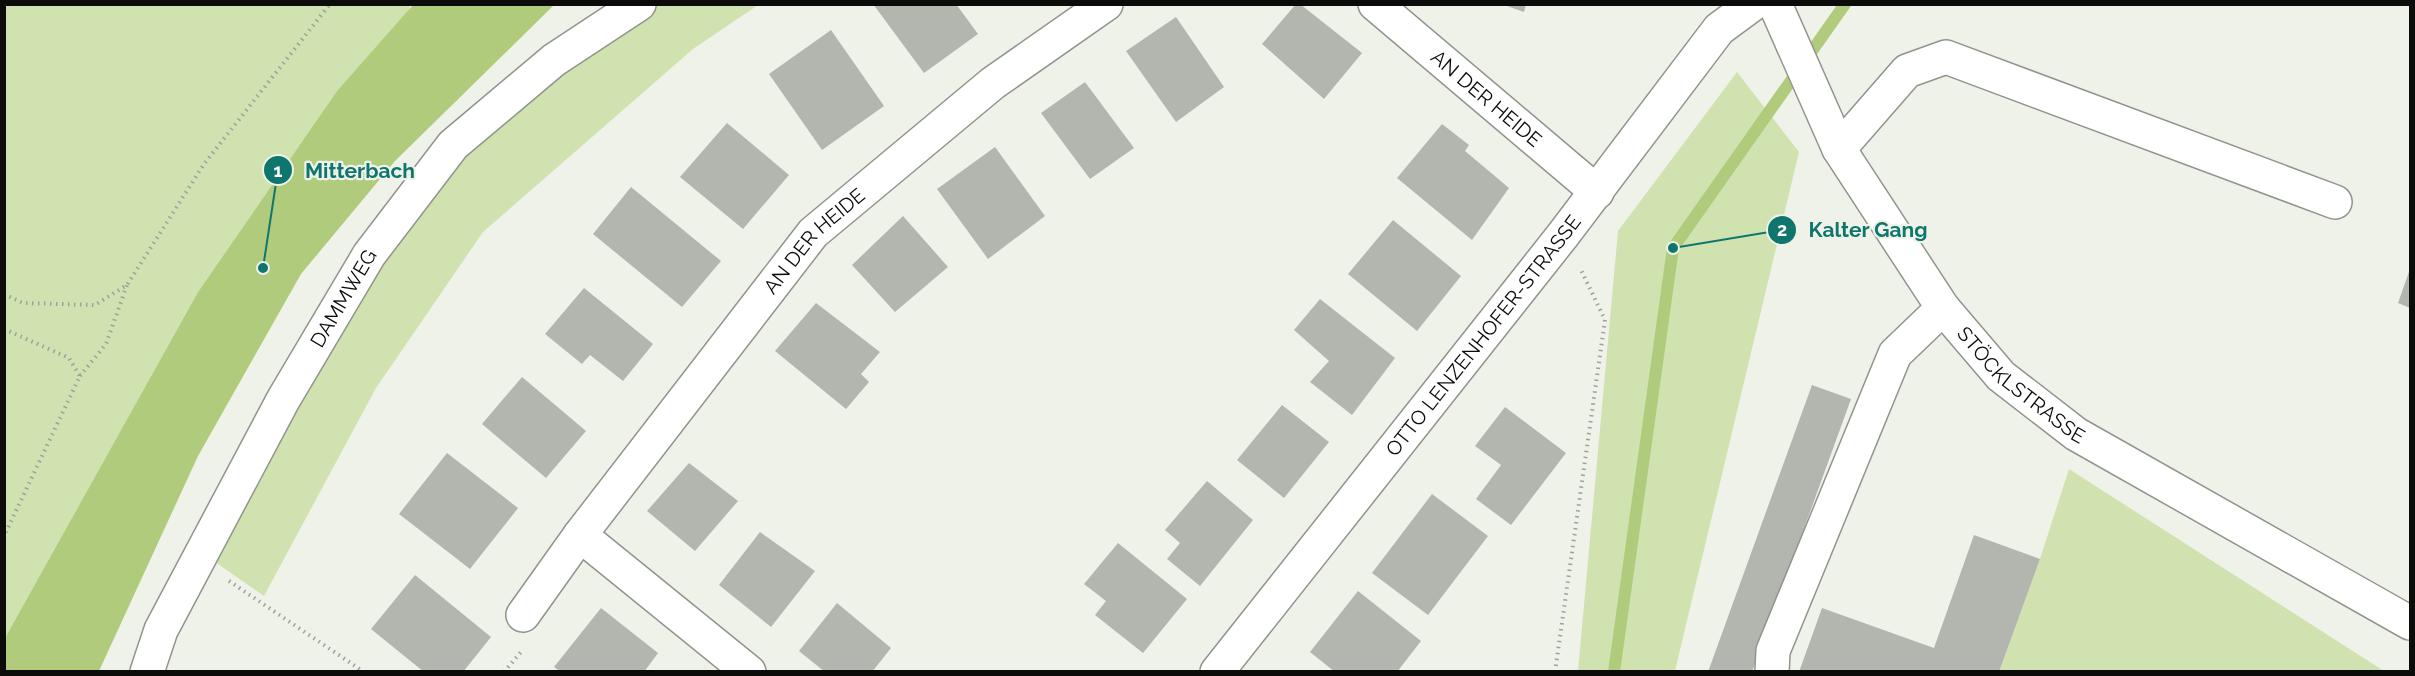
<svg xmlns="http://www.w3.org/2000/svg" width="2415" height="676" viewBox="0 0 2415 676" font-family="Raleway,sans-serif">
<rect width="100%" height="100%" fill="#eff2e9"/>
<path fill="#d0e2b0" d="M 5,5 L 410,5 L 409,11 L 337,91 L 198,292 L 5,638 Z
M 654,5 L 758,5 L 693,49 L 483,232 L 376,388 L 264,596 L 208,557 L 351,303 L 468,147 L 561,64 Z
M 1737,72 L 1799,152 L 1675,671 L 1578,671 L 1618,231 Z
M 2069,469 L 2384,671 L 1999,672 L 2040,559 Z"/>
<path fill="#b0cb7c" d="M 413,5 L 554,5 L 395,161 L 301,274 L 198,456 L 99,671 L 5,671 L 5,638 L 198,292 L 337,91 Z"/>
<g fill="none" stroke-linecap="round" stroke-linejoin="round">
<path stroke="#b0cb7c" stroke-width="12" d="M 1614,672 L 1673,248 L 1845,4"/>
</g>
<path fill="#b2b6ae" d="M 873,4 L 956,4 L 978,34 L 924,73 Z
M 1296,4 L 1300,4 L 1362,53 L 1324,99 L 1262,44 Z
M 1501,4 L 1526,4 L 1524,12 Z
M 1176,17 L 1224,87 L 1176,122 L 1126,51 Z
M 831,30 L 884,106 L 822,150 L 769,74 Z
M 1085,82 L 1134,148 L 1090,179 L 1041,113 Z
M 727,123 L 789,175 L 743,229 L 680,177 Z
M 1442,124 L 1469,145 L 1465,151 L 1509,188 L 1472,240 L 1397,178 Z
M 995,147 L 1045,216 L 988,259 L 937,189 Z
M 631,187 L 721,261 L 682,307 L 593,234 Z
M 903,216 L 948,267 L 895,312 L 852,265 Z
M 1393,220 L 1461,276 L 1417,331 L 1348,274 Z
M 2410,269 L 2410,308 L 2398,303 Z
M 584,288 L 653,344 L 623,381 L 590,355 L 582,364 L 545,334 Z
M 1320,299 L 1395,358 L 1352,415 L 1310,382 L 1329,361 L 1294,330 Z
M 816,303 L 880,352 L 861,374 L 869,382 L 846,409 L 775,351 Z
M 522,377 L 586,431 L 546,478 L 482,424 Z
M 1812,385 L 1851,399 L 1752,672 L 1708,672 Z
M 1282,405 L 1329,442 L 1284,498 L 1237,460 Z
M 1505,407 L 1566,453 L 1511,525 L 1476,499 L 1501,465 L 1475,446 Z
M 447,453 L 518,508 L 470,569 L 399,514 Z
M 689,463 L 738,501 L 695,551 L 647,511 Z
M 1207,481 L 1253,520 L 1200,586 L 1167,559 L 1180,543 L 1165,530 Z
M 1432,494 L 1488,536 L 1428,615 L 1372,573 Z
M 760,532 L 815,571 L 771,627 L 719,585 Z
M 1974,535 L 2040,559 L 1999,672 L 1799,672 L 1822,608 L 1934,648 Z
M 1118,543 L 1187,599 L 1143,653 L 1095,615 L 1106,601 L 1084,584 Z
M 415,575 L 491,637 L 463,672 L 424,672 L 371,629 Z
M 1358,591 L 1421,641 L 1397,672 L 1335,672 L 1310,652 Z
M 837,603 L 891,648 L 872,672 L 825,672 L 799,651 Z
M 601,608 L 658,653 L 644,672 L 561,672 L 554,667 Z"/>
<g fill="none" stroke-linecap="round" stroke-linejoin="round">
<g stroke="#91948c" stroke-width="36">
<g id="minor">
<path id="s1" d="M 1375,4 L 1597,192"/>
<path id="s2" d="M 1775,4 L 1839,149 L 1943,308 L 2001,376 L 2076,434 L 2410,623"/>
<path d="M 1839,149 L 1907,71 L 1946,57 L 2335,202"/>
<path d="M 523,615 L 580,535"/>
<path id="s3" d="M 147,672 L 161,630 L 283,400 L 369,255 L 453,145 L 554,60 L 639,4"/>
<path id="s4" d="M 749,672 L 580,535 L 813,233 L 993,83 L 1106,4"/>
<path id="s5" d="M 1217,672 L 1563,235 L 1719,29 L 1753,4"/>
<path d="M 1772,672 L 1773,651 L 1895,354 L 1943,308"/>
</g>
</g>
<path stroke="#9fa29b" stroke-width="4" stroke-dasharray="1.5 4.5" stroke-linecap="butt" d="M 4,294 L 23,303 L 95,305 L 127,285 L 204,164 L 330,4
M 4,329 L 69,358 L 80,376 L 4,536
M 80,376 L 106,344 L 127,285
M 229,581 L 364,672
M 504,672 L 521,652
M 1555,672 L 1605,320 L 1581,270"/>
<use href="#minor" stroke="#fff" stroke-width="33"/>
</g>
<g text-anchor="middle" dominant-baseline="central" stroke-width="4.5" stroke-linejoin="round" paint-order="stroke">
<g font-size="20" fill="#0b0c09" stroke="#eff2e9">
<text stroke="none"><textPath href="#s1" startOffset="146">AN DER HEIDE</textPath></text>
<text stroke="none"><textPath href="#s4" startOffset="594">AN DER HEIDE</textPath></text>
<text stroke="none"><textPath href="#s3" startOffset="423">DAMMWEG</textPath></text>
<text stroke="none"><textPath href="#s5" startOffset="429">OTTO LENZENHOFER-STRASSE</textPath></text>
<text stroke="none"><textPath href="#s2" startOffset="459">STÖCKLSTRASSE</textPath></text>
</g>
</g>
<path fill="none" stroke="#0f766e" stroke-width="2" d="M263 268L278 170M1673 248L1782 230"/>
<g fill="#0f766e" stroke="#eff2e9" stroke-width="2">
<circle cx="263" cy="268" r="6"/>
<circle cx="1673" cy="248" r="6"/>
<circle cx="278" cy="170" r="15"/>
<circle cx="1782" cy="230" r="15"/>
</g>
<g font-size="18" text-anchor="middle" font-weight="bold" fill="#fff">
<text x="278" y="177">1</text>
<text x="1782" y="236">2</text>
</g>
<g font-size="21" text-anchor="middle" font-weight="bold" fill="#0f766e" stroke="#eff2e9" stroke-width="4.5" stroke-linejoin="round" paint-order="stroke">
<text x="360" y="178">Mitterbach</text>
<text x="1868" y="237">Kalter Gang</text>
</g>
<rect width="2415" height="676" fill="none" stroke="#0b0c09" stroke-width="12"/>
</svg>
